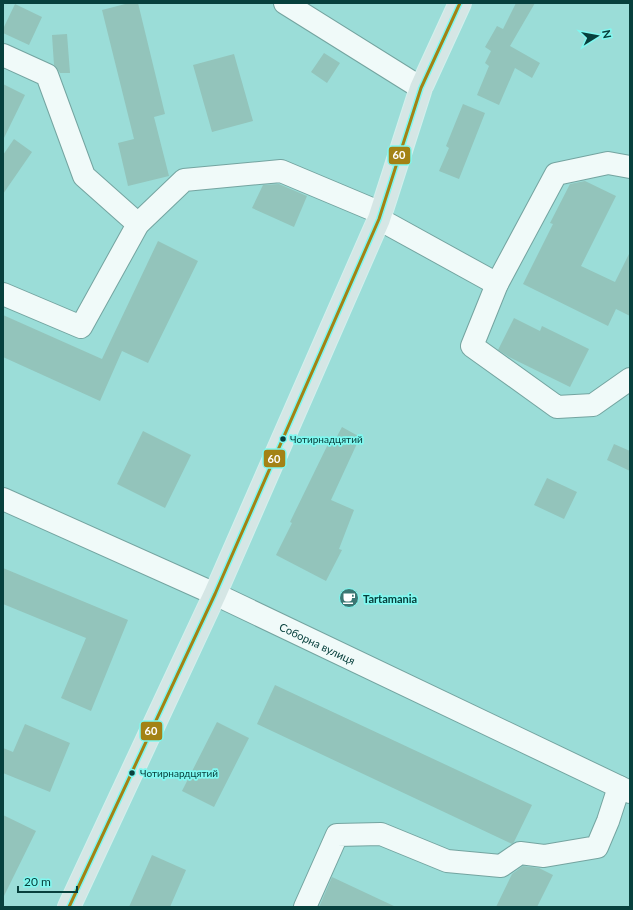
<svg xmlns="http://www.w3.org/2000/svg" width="633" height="910" viewBox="0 0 633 910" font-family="Lato,sans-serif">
<rect width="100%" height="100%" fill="#9bddd8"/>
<path fill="#93c4bb" d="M 129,3 L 138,3 L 165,114 L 154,117 L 169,176 L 128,186 L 118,143 L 134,139 L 102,10 Z
M 516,3 L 535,3 L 510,46 L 540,63 L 532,78 L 515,68 L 499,105 L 477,95 L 489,66 L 485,63 L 491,51 L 485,47 L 497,26 L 503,29 Z
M 15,4 L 42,17 L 29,45 L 3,33 L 3,29 Z
M 67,34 L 70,73 L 60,73 L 54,65 L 52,35 Z
M 324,53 L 340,63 L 327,83 L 311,72 Z
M 234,54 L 253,121 L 212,132 L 193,65 Z
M 3,84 L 25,95 L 3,140 Z
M 463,104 L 485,113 L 459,179 L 439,171 L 449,148 L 446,146 Z
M 14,139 L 32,152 L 3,194 L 3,155 Z
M 585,181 L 616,196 L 581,266 L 615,282 L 630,252 L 630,316 L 616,309 L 608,326 L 523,284 L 553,224 L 550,223 L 570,184 Z
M 279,184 L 307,196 L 294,227 L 252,208 L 263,185 Z
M 158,241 L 198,261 L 148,363 L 122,351 L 100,401 L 3,357 L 3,315 L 102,359 Z
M 514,318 L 540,331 L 542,326 L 589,349 L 570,387 L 509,357 L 498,350 Z
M 342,427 L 360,437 L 331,500 L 354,510 L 339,549 L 342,550 L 326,581 L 276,555 L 292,523 L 290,522 L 330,440 L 334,442 Z
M 143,431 L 191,455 L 165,508 L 117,484 Z
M 614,444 L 630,451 L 630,471 L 607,460 Z
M 547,478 L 577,492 L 564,519 L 534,505 Z
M 3,568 L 128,620 L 91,711 L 61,698 L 86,638 L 3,604 Z
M 275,685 L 532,805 L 514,842 L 512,844 L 257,724 Z
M 217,722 L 249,738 L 214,807 L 182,791 Z
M 25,724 L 70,743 L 50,792 L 3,773 L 3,748 L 13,752 Z
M 3,815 L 36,831 L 3,898 Z
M 152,855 L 186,870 L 170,907 L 129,907 Z
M 523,866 L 539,868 L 553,875 L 537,907 L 496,907 L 512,874 Z
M 332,877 L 396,907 L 319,907 Z"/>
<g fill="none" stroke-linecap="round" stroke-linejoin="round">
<g stroke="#74a4a0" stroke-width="24">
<g id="minor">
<path d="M 285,3 L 421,88"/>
<path d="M 3,55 L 47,75 L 84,176 L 138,224"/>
<path d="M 630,167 L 608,163 L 556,174 L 497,284 L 472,346 L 557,407 L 593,405 L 630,379"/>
<path d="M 379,219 L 497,284"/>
<path d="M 3,294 L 81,327 L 138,224 L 184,180 L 281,171 L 381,213"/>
<path id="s1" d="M 3,499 L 215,594 L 630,792"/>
<path d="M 305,907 L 337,835 L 381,834 L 447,861 L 501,866 L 520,853 L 544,856 L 597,847 L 608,821 L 619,787"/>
</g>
</g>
<g stroke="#d2f0ed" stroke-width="24">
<path id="major" d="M 69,907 L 215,594 L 379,219 L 421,88 L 460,3"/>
</g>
<use href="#minor" stroke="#f0faf9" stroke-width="22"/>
<use href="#major" stroke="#d5e6e5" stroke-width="22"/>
<g stroke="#80f8f0" stroke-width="6">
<path id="bus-1" d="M 69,907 L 215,594 L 379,219 L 421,88 L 460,3"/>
</g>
<use href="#bus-1" stroke="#a38215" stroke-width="3"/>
</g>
<defs>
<g id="cafe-disc" transform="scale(1)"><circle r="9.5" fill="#3b7773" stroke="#80f8f0"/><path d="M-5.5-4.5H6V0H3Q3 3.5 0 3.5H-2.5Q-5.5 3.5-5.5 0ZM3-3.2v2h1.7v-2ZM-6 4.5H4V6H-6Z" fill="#fff"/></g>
</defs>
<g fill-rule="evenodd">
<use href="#cafe-disc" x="349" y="598"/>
</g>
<g fill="#07403d" stroke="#80f8f0" stroke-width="1.5">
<circle cx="283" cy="439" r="3.5"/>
<circle cx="132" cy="773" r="3.5"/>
</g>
<g text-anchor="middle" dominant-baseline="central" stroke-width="3.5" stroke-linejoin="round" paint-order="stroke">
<g font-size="10" fill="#07403d" stroke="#80f8f0" text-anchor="start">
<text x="290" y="439">Чотирнадцятий</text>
<text x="140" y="773">Чотирнардцятий</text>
</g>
<g font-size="11" font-weight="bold" fill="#07403d" stroke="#80f8f0" text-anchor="start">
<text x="363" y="598">Tartamania</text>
</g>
<g font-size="11" fill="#07403d" stroke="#80f8f0">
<text stroke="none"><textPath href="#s1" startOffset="346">Соборна вулиця</textPath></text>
</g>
</g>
<g stroke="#80f8f0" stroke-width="1.5">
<rect x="388" y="146" width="23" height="19" rx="4" fill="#a38215"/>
<rect x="263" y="449" width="23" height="19" rx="4" fill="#a38215"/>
<rect x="140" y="721" width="23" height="20" rx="4" fill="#a38215"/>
</g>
<g font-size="11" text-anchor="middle" font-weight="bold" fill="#fff">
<text x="399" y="159">60</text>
<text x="274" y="463">60</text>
<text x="151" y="735">60</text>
</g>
<rect width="633" height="910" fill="none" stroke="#07403d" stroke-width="8"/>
<g transform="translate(597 36) rotate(79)" stroke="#80f8f0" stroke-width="3" paint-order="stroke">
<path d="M0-3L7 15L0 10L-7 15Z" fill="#07403d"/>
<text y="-6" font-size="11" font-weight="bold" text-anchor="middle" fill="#07403d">N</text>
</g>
<path d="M18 886v6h59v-6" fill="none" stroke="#07403d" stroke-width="2"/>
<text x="24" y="886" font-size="12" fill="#07403d" stroke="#80f8f0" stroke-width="3" paint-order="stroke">20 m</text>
</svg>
